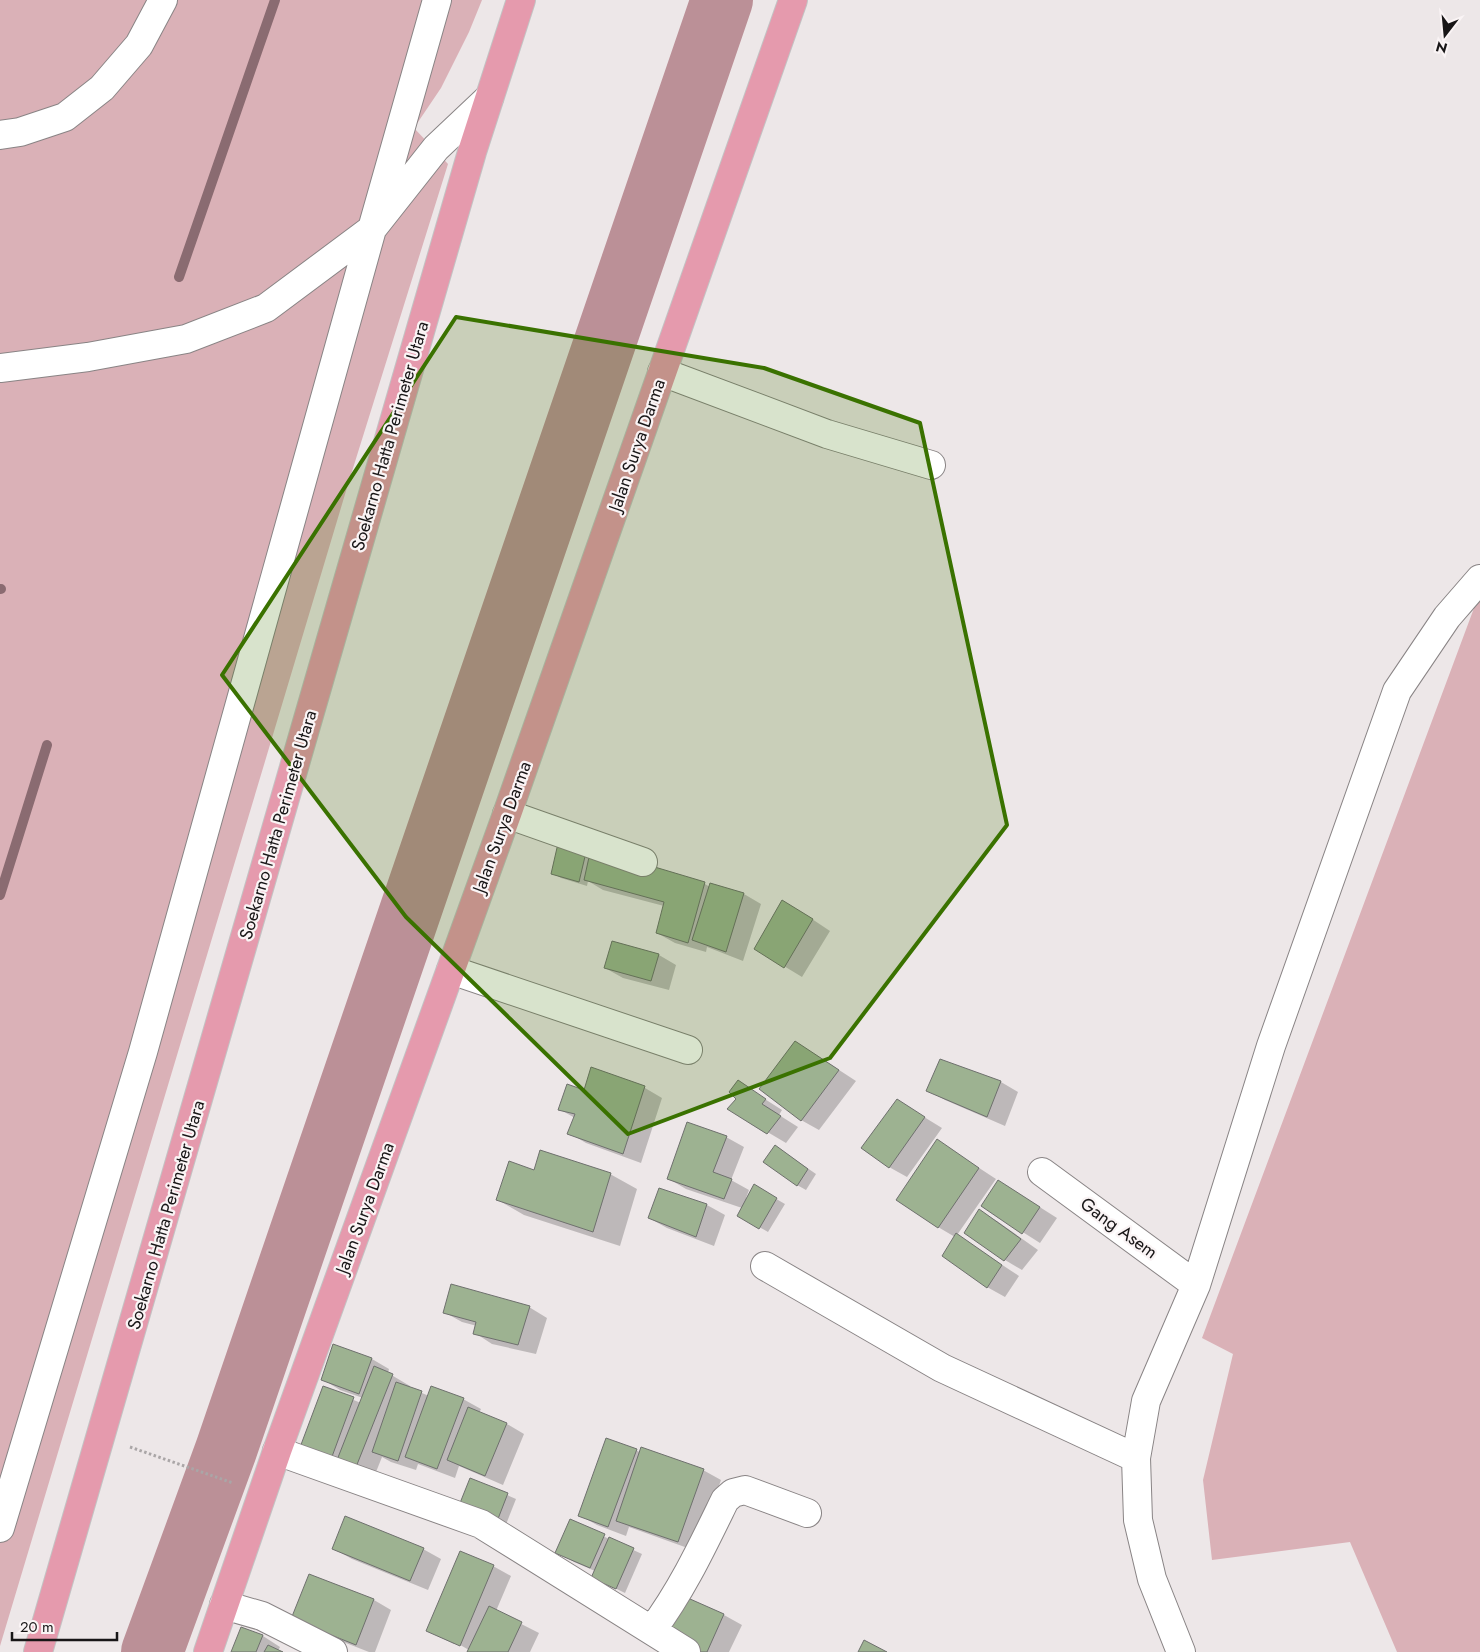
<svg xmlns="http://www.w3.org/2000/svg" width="1480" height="1652" viewBox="0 0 1480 1652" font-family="Jost,sans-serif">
<rect width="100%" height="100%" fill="#ede7e8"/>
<path fill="#dab1b7" d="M 0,0 L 482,0 L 469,32 L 441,88 L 414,128 L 448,164 L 349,481 L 0,1646 Z
M 1480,592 L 1480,1652 L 1397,1652 L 1350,1542 L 1212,1560 L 1203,1480 L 1233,1354 L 1202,1338 Z"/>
<path fill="#0003" d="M 592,850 L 705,884 L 710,887 L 711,884 L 744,894 L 761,904 L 743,961 L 707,947 L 706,952 L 675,943 L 657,933 L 664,906 L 603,890 L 588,881 L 587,886 L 561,878 L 552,873 Z
M 800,911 L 830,931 L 802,977 L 756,949 Z
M 613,942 L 659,955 L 676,965 L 669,990 L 623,978 L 605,968 Z
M 796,1042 L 856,1081 L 819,1130 L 801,1120 Z
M 592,1068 L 645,1088 L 662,1098 L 641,1163 L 586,1143 L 569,1133 L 575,1118 L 559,1109 L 585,1092 Z
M 738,1082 L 782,1110 L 779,1115 L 798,1127 L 786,1143 L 729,1109 L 738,1099 Z
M 1001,1082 L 1018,1092 L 1005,1126 L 945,1100 L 927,1090 Z
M 898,1101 L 942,1128 L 907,1177 L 889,1167 Z
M 726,1137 L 744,1147 L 731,1180 L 749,1190 L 746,1198 L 747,1199 L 754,1186 L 785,1204 L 768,1232 L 738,1215 L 742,1208 L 686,1189 L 669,1179 Z
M 938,1141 L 996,1179 L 957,1235 L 1019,1276 L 1005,1297 L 987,1287 L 955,1237 L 938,1227 Z
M 784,1152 L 816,1174 L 806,1190 L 797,1185 Z
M 535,1171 L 610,1174 L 637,1189 L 620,1246 L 524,1215 L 498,1200 Z
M 659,1189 L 707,1205 L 725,1215 L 714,1246 L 667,1228 L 649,1218 Z
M 1016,1192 L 1057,1218 L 1040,1243 L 982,1206 Z
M 980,1211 L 997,1221 L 1038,1250 L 1022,1270 L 1005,1260 L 966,1232 Z
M 529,1307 L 547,1318 L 536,1354 L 492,1344 L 475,1333 L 477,1326 L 462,1322 L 444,1312 Z
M 334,1346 L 372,1359 L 389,1369 L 388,1373 L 410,1386 L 410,1388 L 429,1396 L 463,1399 L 481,1409 L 479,1413 L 507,1424 L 524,1434 L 503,1485 L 459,1466 L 455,1478 L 418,1464 L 416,1470 L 391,1462 L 382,1457 L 374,1477 L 319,1459 L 324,1388 L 361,1403 L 363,1398 L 340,1390 L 322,1379 Z
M 636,1450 L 641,1453 L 703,1470 L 721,1480 L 696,1551 L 629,1527 L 626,1536 L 597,1525 L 579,1515 Z
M 471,1479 L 516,1499 L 505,1527 L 468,1512 Z
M 570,1521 L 642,1554 L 625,1593 L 592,1577 L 595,1571 L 574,1562 L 557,1552 Z
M 334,1549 L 423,1549 L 441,1559 L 428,1590 L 352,1559 Z
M 493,1566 L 511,1576 L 496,1611 L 539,1633 L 530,1652 L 469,1652 L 469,1650 L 455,1642 L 454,1644 L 460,1647 L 428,1631 Z
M 309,1575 L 374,1600 L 391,1610 L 375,1652 L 369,1652 L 310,1629 Z
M 682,1596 L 724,1615 L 742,1625 L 729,1652 L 696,1652 Z
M 242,1628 L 263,1636 L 280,1647 L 278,1651 L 280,1652 L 232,1652 Z"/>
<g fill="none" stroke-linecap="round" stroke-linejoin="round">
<path stroke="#8a6b71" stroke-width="10" d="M 179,277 L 275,0
M 0,589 L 1,589
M 0,895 L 47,745"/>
<path stroke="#bb9097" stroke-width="62" d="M 152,1652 L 226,1450 L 722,0"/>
</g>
<path fill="#9db291" stroke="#6e706d" d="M 559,839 L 587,848 L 579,882 L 551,874 Z
M 591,848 L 705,882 L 688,943 L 656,933 L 664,902 L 584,880 Z
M 710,883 L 744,893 L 726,952 L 692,940 Z
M 782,900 L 813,919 L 784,968 L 754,949 Z
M 612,941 L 659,954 L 651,981 L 604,968 Z
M 795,1041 L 839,1070 L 801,1121 L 759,1089 Z
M 940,1059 L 1001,1081 L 987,1117 L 926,1091 Z
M 591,1067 L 645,1086 L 623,1154 L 567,1134 L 575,1114 L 558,1110 L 567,1084 L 584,1090 Z
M 738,1080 L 766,1099 L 762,1104 L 781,1116 L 767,1134 L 727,1109 L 736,1099 L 729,1092 Z
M 897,1099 L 925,1117 L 889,1168 L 861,1148 Z
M 687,1122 L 727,1136 L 713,1172 L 732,1179 L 724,1199 L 667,1179 Z
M 937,1139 L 979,1168 L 938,1228 L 896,1200 Z
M 775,1145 L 808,1169 L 797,1186 L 763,1162 Z
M 540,1150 L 611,1173 L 593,1232 L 496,1200 L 509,1161 L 534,1170 Z
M 998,1180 L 1040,1207 L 1022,1234 L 981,1206 Z
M 754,1184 L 777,1198 L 759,1229 L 737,1216 Z
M 659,1188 L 707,1204 L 696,1237 L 648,1218 Z
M 979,1209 L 1021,1239 L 1004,1261 L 964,1233 Z
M 956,1233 L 1002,1265 L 987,1288 L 942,1256 Z
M 451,1284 L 530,1306 L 518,1345 L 473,1334 L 476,1322 L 443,1313 Z
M 333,1344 L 372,1358 L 359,1394 L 321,1380 Z
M 374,1366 L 393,1374 L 356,1467 L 337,1460 Z
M 396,1382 L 422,1391 L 398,1461 L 372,1452 Z
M 323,1386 L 354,1397 L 330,1462 L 299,1450 Z
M 431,1386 L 464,1398 L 437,1469 L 405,1457 Z
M 468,1407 L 507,1423 L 485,1476 L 447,1460 Z
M 606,1438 L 637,1449 L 608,1527 L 578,1516 Z
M 641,1447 L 704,1469 L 678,1542 L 616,1521 Z
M 470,1478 L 508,1493 L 496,1524 L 458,1508 Z
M 345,1516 L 424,1548 L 410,1581 L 332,1549 Z
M 570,1519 L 605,1534 L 590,1568 L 555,1553 Z
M 609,1537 L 634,1548 L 616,1589 L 591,1578 Z
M 460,1551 L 494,1565 L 460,1646 L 426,1631 Z
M 309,1574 L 374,1599 L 356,1645 L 291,1619 Z
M 681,1595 L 724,1614 L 707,1652 L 699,1652 L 663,1636 Z
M 489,1606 L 522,1622 L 508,1652 L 467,1652 Z
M 241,1627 L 263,1635 L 256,1652 L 231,1652 Z
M 864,1640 L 887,1652 L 858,1652 Z
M 268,1645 L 283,1652 L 264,1652 Z"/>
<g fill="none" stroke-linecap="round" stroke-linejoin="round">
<g stroke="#898485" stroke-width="30">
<path id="minor" d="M 0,135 L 20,132 L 65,117 L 102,88 L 139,45 L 163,0
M 0,368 L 88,357 L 186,339 L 266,308 L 372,229 L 437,0
M 662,372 L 827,434 L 931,465
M 507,814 L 643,862
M 451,970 L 688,1050
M 1042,1172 L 1196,1285
M 765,1266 L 942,1368 L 1136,1458
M 277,1451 L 481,1524 L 686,1652
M 0,1528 L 143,1052 L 372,229 L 436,148 L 489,98
M 224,1605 L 262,1616 L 333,1652
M 652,1630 C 682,1590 703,1545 725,1500 L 733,1493 L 745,1490 L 807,1513
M 1181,1652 L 1152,1579 L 1138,1520 L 1136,1458 L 1146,1401 L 1196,1285 L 1271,1046 L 1397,691 L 1447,617 L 1480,579"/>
</g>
<g stroke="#c3c2c3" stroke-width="30">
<path id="major" d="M 38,1652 L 472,152 L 521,0
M 208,1652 L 277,1451 L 507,814 L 793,0"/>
</g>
<path stroke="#aaa6a7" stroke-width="3" stroke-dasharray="2.5 2.5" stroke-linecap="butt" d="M 130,1447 L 233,1483"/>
<use href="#minor" stroke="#fff" stroke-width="28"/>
<use href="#major" stroke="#e59aad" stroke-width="28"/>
</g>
<path fill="#3a7200" fill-opacity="0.2" stroke="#3a7200" stroke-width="4" stroke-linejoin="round" d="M 456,317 L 764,368 L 920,423 L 1007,825 L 830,1058 L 628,1134 L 406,917 L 222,675 Z"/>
<g text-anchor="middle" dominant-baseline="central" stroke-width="4.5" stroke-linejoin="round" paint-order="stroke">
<g font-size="18" fill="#181617" stroke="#faf4f5">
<text transform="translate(390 436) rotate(-74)">Soekarno Hatta Perimeter Utara</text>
<text transform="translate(637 445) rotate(-71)">Jalan Surya Darma</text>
<text transform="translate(278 825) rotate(-74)">Soekarno Hatta Perimeter Utara</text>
<text transform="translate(502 827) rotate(-70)">Jalan Surya Darma</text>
<text transform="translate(365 1208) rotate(-70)">Jalan Surya Darma</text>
<text transform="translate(166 1215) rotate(-74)">Soekarno Hatta Perimeter Utara</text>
<text transform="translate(1119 1228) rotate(36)">Gang Asem</text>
</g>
</g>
<g transform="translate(1445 35) rotate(196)" stroke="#faf4f5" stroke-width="4" paint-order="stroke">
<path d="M0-4L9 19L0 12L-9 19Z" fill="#181617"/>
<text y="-8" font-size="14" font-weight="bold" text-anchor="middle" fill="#181617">N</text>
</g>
<path d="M12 1632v8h105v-8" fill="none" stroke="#181617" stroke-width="2.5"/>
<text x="20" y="1632" font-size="15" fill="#181617" stroke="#faf4f5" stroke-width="4" paint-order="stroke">20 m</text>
</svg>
